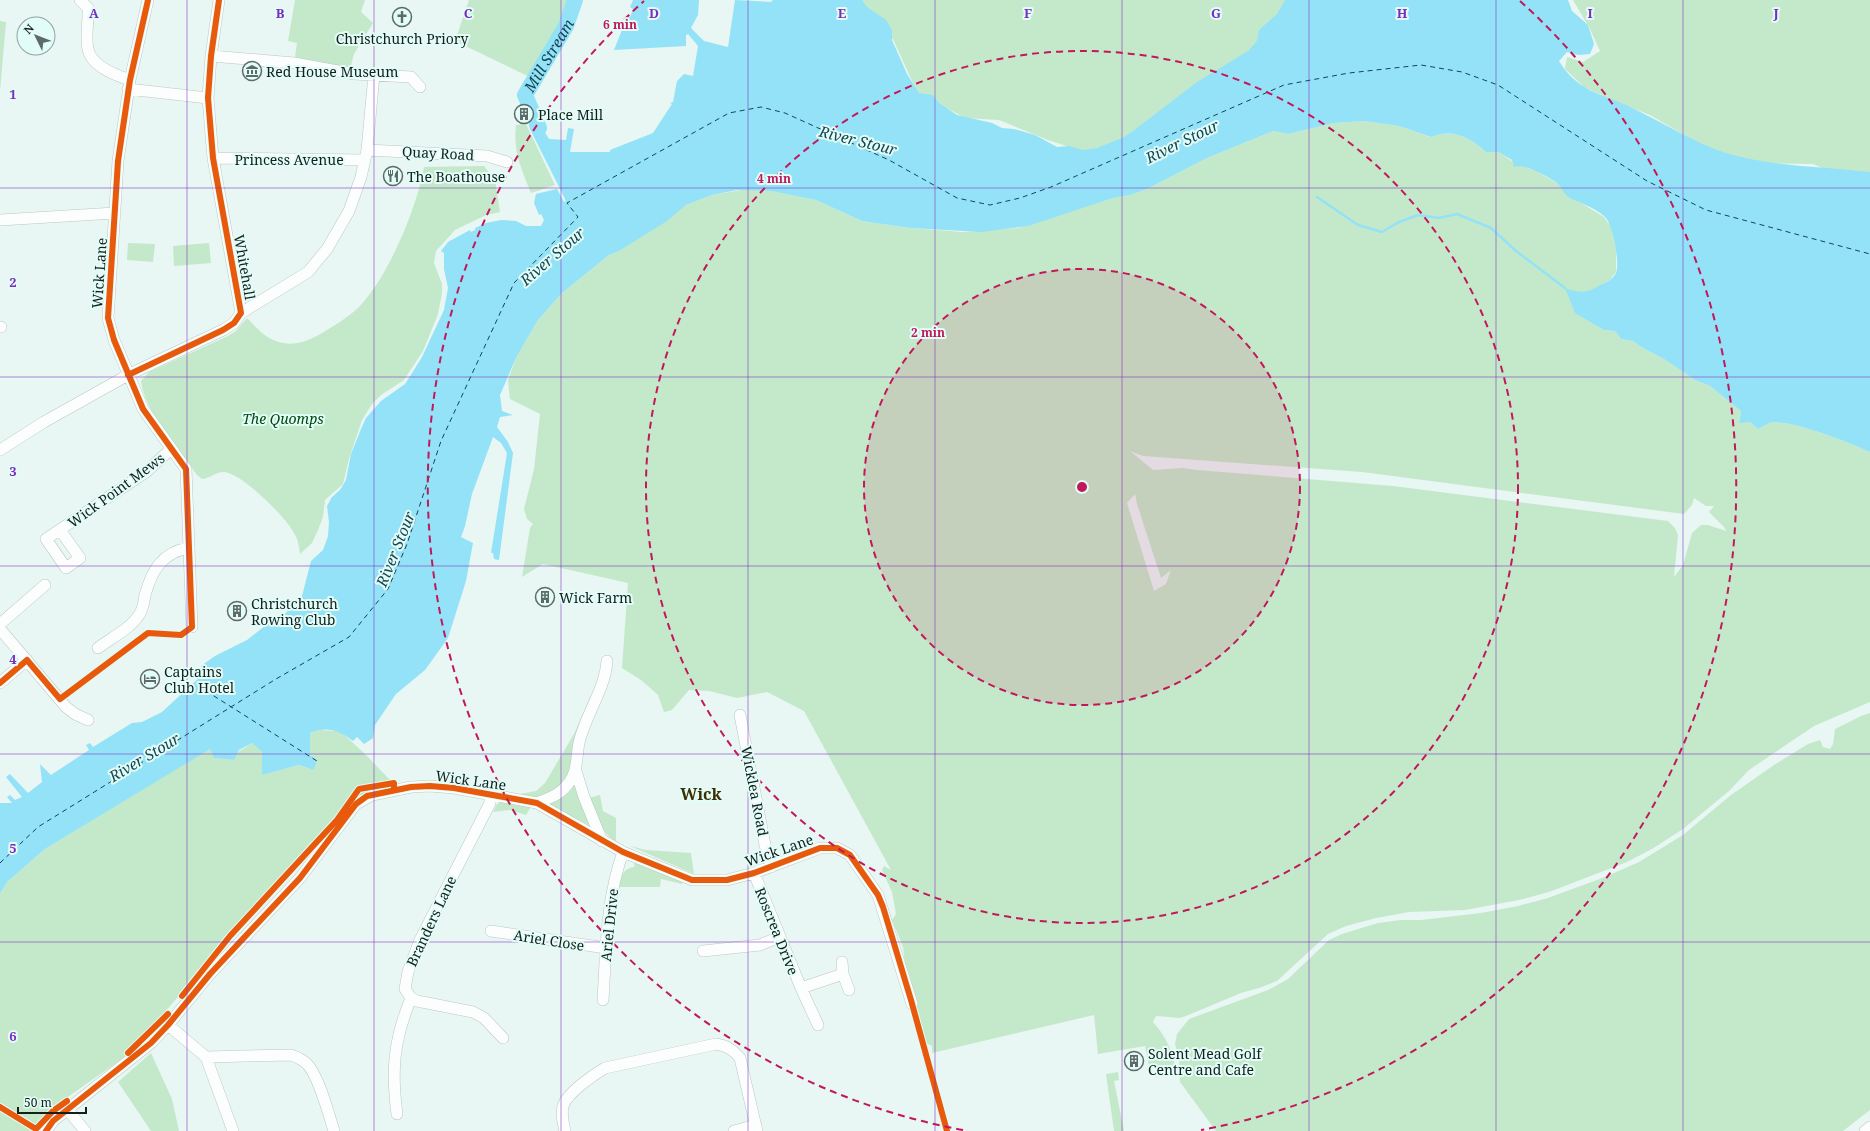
<svg xmlns="http://www.w3.org/2000/svg" width="1870" height="1131" viewBox="0 0 1870 1131" font-family="'Noto Serif',serif">
<rect width="100%" height="100%" fill="#e8f6f4"/>
<path fill="#c4e9ca" fill-rule="evenodd" d="M 295,0 L 365,0 L 361,12 L 373,23 L 354,54 L 350,69 L 295,57 L 297,43 L 288,41 Z
M 469,0 L 570,0 L 538,81 L 455,41 Z
M 859,0 L 1290,0 L 1258,45 L 1162,113 L 1111,145 L 1082,151 L 1048,140 L 999,120 L 965,118 L 917,92 L 893,39 L 856,8 Z
M 1573,0 L 1870,0 L 1870,176 L 1851,180 L 1813,164 L 1755,163 L 1703,146 L 1650,115 L 1619,103 L 1584,87 L 1565,69 L 1567,57 L 1583,62 L 1600,51 L 1589,27 Z
M 0,21 L 6,22 L 0,91 Z
M 1364,121 L 1399,126 L 1430,137 C 1452,128 1470,137 1486,152 L 1498,152 L 1518,165 L 1536,171 L 1558,184 L 1568,197 L 1578,201 L 1604,217 L 1611,227 L 1616,249 L 1616,272 L 1610,280 L 1589,292 L 1576,292 L 1586,319 L 1604,330 L 1615,331 L 1621,339 L 1633,341 L 1643,348 L 1664,359 L 1695,380 L 1710,386 L 1741,411 L 1739,422 L 1750,422 L 1758,429 C 1762,427 1766,424 1769,423 C 1789,418 1850,443 1870,452 L 1870,702 L 1814,726 L 1749,770 L 1729,791 L 1683,829 L 1652,849 L 1627,862 L 1549,892 L 1519,900 L 1465,910 L 1409,912 L 1376,918 L 1346,926 L 1328,934 L 1277,981 L 1259,988 L 1241,993 L 1186,1016 L 1180,1018 L 1156,1016 L 1153,1022 C 1164,1034 1172,1049 1175,1065 L 1149,1067 L 1145,1046 L 1098,1054 L 1094,1015 L 932,1053 L 932,1046 L 926,1043 L 905,964 L 903,947 L 892,920 L 896,914 L 892,892 L 882,870 L 884,866 L 891,870 L 804,711 L 767,692 L 737,698 L 709,691 L 689,690 L 672,710 L 664,712 L 658,695 L 641,680 L 622,668 L 628,583 L 543,564 L 522,577 L 530,528 L 533,524 L 527,519 L 524,509 L 534,469 L 540,414 L 510,399 L 508,380 L 516,358 L 538,320 L 562,293 L 609,255 L 619,251 L 686,205 L 712,195 L 747,189 L 771,191 L 816,200 L 862,221 L 910,228 L 963,232 L 1018,228 L 1113,198 L 1130,195 L 1147,189 L 1207,158 L 1273,131 L 1288,134 L 1334,123 ZM 1130,451 L 1143,456 L 1362,472 L 1684,514 L 1692,505 L 1694,498 L 1706,506 L 1714,506 L 1709,512 L 1724,527 L 1726,531 L 1708,525 L 1701,525 L 1692,533 L 1683,565 L 1674,577 L 1678,535 L 1675,528 L 1668,521 L 1393,486 L 1197,470 L 1183,468 L 1153,470 ZM 1135,494 L 1137,504 L 1161,578 L 1171,570 L 1166,584 L 1154,591 L 1127,503 Z
M 526,124 L 555,185 L 531,193 C 521,168 513,152 516,125 Z
M 484,166 L 495,180 L 500,212 L 486,215 L 455,230 L 436,251 L 434,263 L 442,284 L 442,293 L 438,314 L 423,351 L 404,380 L 381,395 L 372,404 L 362,420 L 349,459 L 343,484 L 325,500 L 323,517 L 318,530 L 312,543 L 300,554 C 299,546 298,539 294,533 C 286,517 242,474 225,472 C 216,471 211,478 202,479 L 197,475 C 179,449 145,413 141,381 L 149,372 L 228,336 L 236,331 L 247,318 C 256,327 264,337 276,341 C 295,348 311,340 327,330 C 337,324 348,317 357,309 C 387,280 417,208 424,167 Z
M 128,243 L 155,244 L 153,262 L 127,260 Z
M 209,243 L 211,263 L 174,266 L 173,246 Z
M 591,695 L 571,772 L 552,795 L 534,798 L 520,794 L 536,791 L 545,783 L 574,734 Z
M 1870,713 L 1870,1110 L 1843,1131 L 1216,1131 L 1180,1082 L 1179,1059 L 1175,1044 L 1177,1034 L 1189,1019 L 1268,990 L 1288,979 L 1329,940 L 1342,934 L 1378,923 L 1401,920 L 1421,920 L 1481,913 L 1518,906 L 1548,898 L 1605,877 L 1639,862 L 1683,835 L 1731,795 L 1774,765 L 1808,744 L 1820,740 L 1823,747 L 1830,749 L 1833,744 L 1835,729 L 1861,716 Z
M 320,730 L 340,731 L 365,754 L 390,780 L 388,786 L 360,795 L 294,871 L 207,964 L 126,1056 L 62,1101 L 34,1131 L 0,1131 L 0,894 L 7,882 L 45,849 L 210,748 L 214,758 L 234,760 L 235,754 L 252,743 L 262,752 L 262,775 L 299,765 L 314,770 L 317,760 L 310,755 L 310,733 Z
M 573,781 L 590,824 L 589,825 L 548,805 Z
M 600,795 L 603,811 L 616,818 L 616,842 C 600,831 595,815 589,798 Z
M 503,800 L 531,807 L 526,815 L 510,810 L 493,812 L 497,804 Z
M 630,846 L 646,850 L 691,853 L 694,874 Z
M 635,861 L 683,881 L 682,884 L 661,879 L 660,887 L 619,887 C 621,877 622,869 634,867 Z
M 151,1053 L 172,1099 L 179,1131 L 151,1131 L 118,1082 Z
M 1118,1072 L 1119,1080 L 1114,1081 L 1124,1131 L 1114,1131 L 1106,1074 Z"/>
<path fill="#93e2f7" d="M 633,0 L 699,0 L 698,15 L 691,28 L 704,41 L 728,47 L 735,0 L 771,2 L 773,0 L 862,0 L 867,7 L 886,20 L 892,30 L 892,40 L 907,74 L 919,93 L 933,95 L 939,103 L 957,115 L 992,123 L 1002,128 L 1014,129 L 1035,135 L 1057,147 L 1069,146 L 1083,150 L 1097,148 L 1122,138 L 1133,131 L 1197,82 L 1248,51 L 1257,41 L 1259,30 L 1277,14 L 1285,0 L 1568,0 L 1572,11 L 1588,25 L 1594,44 L 1590,54 L 1579,55 L 1567,52 L 1559,61 C 1577,91 1600,93 1628,106 C 1661,121 1692,142 1726,153 C 1773,167 1822,166 1870,172 L 1870,452 C 1850,443 1789,418 1769,423 C 1766,425 1762,427 1758,429 L 1750,422 L 1739,423 L 1741,411 L 1710,386 L 1695,380 L 1664,359 L 1643,348 L 1633,341 L 1621,339 L 1615,331 L 1604,330 L 1575,313 L 1565,288 C 1582,294 1587,293 1602,284 C 1608,282 1613,279 1616,273 C 1620,262 1613,225 1605,217 C 1596,208 1580,203 1570,198 C 1564,195 1562,188 1558,184 C 1549,177 1524,163 1514,167 L 1512,160 L 1498,152 L 1486,152 C 1470,137 1452,128 1431,137 L 1399,126 L 1364,121 L 1334,123 L 1288,134 L 1273,131 L 1207,158 L 1147,189 L 1130,195 L 1113,198 L 1028,226 L 982,232 L 910,228 L 862,221 L 816,200 L 771,191 L 737,190 L 712,195 L 686,205 L 667,221 L 619,251 L 609,255 L 562,293 L 538,320 L 516,358 L 500,395 L 502,411 L 513,415 L 500,417 L 497,427 L 508,442 L 513,453 L 499,560 L 494,559 L 493,553 L 491,553 L 507,453 L 501,443 L 493,437 L 472,494 L 465,526 L 461,537 L 473,543 L 466,581 L 448,638 L 425,670 L 396,694 L 375,725 L 373,738 L 364,744 L 357,737 L 353,741 C 338,730 328,726 310,733 L 310,755 L 317,760 L 314,770 L 299,765 L 262,775 L 262,752 L 252,743 L 239,750 L 234,760 L 214,758 L 210,749 L 45,849 L 7,882 L 0,894 L 0,803 L 12,803 L 7,797 L 10,795 L 15,800 L 22,797 L 6,777 L 10,774 L 28,793 L 42,782 L 40,764 L 51,775 L 89,750 L 86,745 L 90,743 L 93,747 L 132,723 L 142,722 L 162,712 L 201,676 L 201,666 L 215,656 L 247,640 L 265,626 L 282,617 L 302,596 L 311,561 L 323,550 L 328,536 L 329,522 L 327,506 L 332,497 L 340,490 L 346,480 L 351,454 L 361,429 L 366,418 L 381,401 L 405,384 L 414,370 L 422,357 L 444,310 L 448,288 L 444,269 L 444,253 L 441,251 L 448,242 L 470,230 L 471,232 L 475,230 L 475,228 L 486,223 L 501,220 L 516,221 L 526,226 L 541,226 L 544,220 L 541,214 L 539,215 L 534,203 L 536,194 L 557,189 L 564,202 L 566,201 L 530,129 L 528,119 L 530,118 L 536,128 L 537,128 L 529,110 L 533,109 L 536,118 L 549,139 L 566,140 L 568,128 L 574,129 L 570,152 L 610,152 L 610,150 L 653,133 L 672,104 L 670,103 L 673,102 L 677,81 L 684,74 L 693,76 L 698,46 L 688,34 L 686,35 L 686,46 L 614,50 L 622,30 L 625,30 L 629,21 L 626,20 L 627,16 L 630,17 L 633,9 L 630,7 Z"/>
<g fill="none" stroke-linecap="round" stroke-linejoin="round">
<path stroke="#93e2f7" stroke-width="2.5" d="M 1317,197 L 1358,225 L 1382,232 L 1399,222 L 1418,215 L 1439,218 L 1457,214 L 1491,228 L 1516,251 L 1565,288"/>
<path stroke="#93e2f7" stroke-width="16" id="s1" d="M 539,128 L 525,95 L 566,26 L 575,0"/>
<path stroke="#154553" stroke-width="1" stroke-dasharray="5 4" stroke-linecap="butt" d="M 206,691 L 317,761
M 0,863 L 38,827 L 276,679 L 349,637 L 388,589 L 407,544 L 441,441 L 514,283 L 578,217 L 567,203 L 729,113 L 761,107 L 785,113 L 889,160 L 957,198 L 990,205 L 1020,198 L 1051,187 L 1284,85 L 1349,73 L 1421,65 L 1462,72 L 1498,85 L 1647,181 L 1706,210 L 1870,254"/>
<g stroke="#bbc7c5" stroke-width="12">
<path id="minor" d="M 80,0 L 88,8 C 89,20 85,37 88,49 C 91,66 115,75 130,80
M 148,0 L 130,80 L 118,161 L 108,318 L 114,340 L 143,409 L 186,469 L 192,627
M 219,0 L 211,56 L 208,98 L 213,158 L 241,313
M 211,56 L 294,63 L 354,74 L 411,77 L 420,87
M 128,89 L 208,98
M 367,150 L 487,156 L 507,162
M 213,158 L 365,160
M 0,220 L 115,213
M 0,327 L 1,327
M 0,450 L 44,422 L 128,375 L 223,330 L 234,323 L 241,313 L 308,272 L 327,249 L 349,211 L 361,177 L 367,150 L 374,75
M 60,530 L 80,558 L 66,568 L 46,539 L 146,472 L 171,449
M 0,624 L 45,585
M 0,629 L 66,707 L 75,714 L 88,720
M 98,648 C 111,638 130,629 139,615 C 143,610 144,601 145,595 C 152,570 162,553 188,548
M 0,683 L 27,660
M 740,715 L 765,845 L 771,867
M 576,771 L 584,797 L 602,841
M 490,794 L 490,803 L 420,940 L 408,972 L 405,989 L 411,998 L 417,1001 L 473,1012 L 484,1018 L 503,1038
M 537,803 C 549,798 560,795 568,784 C 578,772 576,758 579,743 C 585,715 605,690 607,661
M 754,873 L 801,988 L 818,1025
M 491,931 L 606,948
M 703,951 L 760,945 L 779,937
M 842,962 L 843,974 L 849,990
M 801,988 L 843,974
M 603,1000 C 606,951 606,899 623,852
M 168,1025 L 206,1057 L 233,1131
M 206,1057 L 291,1055 C 297,1057 302,1059 307,1064 C 318,1074 329,1115 334,1131
M 67,1109 L 85,1131
M 397,1114 C 391,1069 394,1040 411,998
M 46,1131 L 53,1121 L 151,1043 L 168,1025 L 210,974 L 300,878 L 356,804 L 372,795 L 411,787 L 430,786 L 454,788 L 537,803 L 623,852 L 692,880 L 727,880 L 754,873 L 820,848 L 837,848 L 850,855 L 878,895 L 912,1004
M 565,1131 C 563,1122 561,1115 563,1106 C 567,1093 593,1075 605,1068 L 716,1044 C 727,1046 732,1049 740,1058 L 757,1131
M 734,1131 L 756,1125
M 1865,1131 L 1870,1127"/>
</g>
<use href="#minor" stroke="#fcfefd" stroke-width="11"/>
<g stroke="#e2fcf7" stroke-width="8">
<path id="cycleway" d="M 128,375 L 223,330 L 234,323 L 241,313 L 213,158 L 208,98 L 211,56 L 219,0
M 0,683 L 27,660 L 60,699 L 148,633 L 181,635 L 192,627 L 186,469 L 143,409 L 114,340 L 108,318 L 118,161 L 130,80 L 148,0
M 182,996 L 230,936 L 337,820 L 359,789 L 394,783 L 394,790
M 128,1053 L 168,1014
M 0,1107 L 36,1129 L 53,1111 L 67,1101
M 46,1131 L 53,1121 L 151,1043 L 168,1025 L 210,974 L 300,878 L 356,804 L 367,796 L 411,787 L 430,786 L 454,788 L 537,803 L 623,852 L 692,880 L 727,880 L 754,873 L 820,848 L 837,848 L 850,855 L 878,895 L 883,907 L 911,1000 L 947,1131"/>
</g>
<use href="#cycleway" stroke="#e8590c" stroke-width="6"/>
</g>
<path fill="none" stroke="#7b2cbf" stroke-width="1" stroke-opacity="0.55" d="M 187,0 L 187,1131M 374,0 L 374,1131M 561,0 L 561,1131M 748,0 L 748,1131M 935,0 L 935,1131M 1122,0 L 1122,1131M 1309,0 L 1309,1131M 1496,0 L 1496,1131M 1683,0 L 1683,1131M 0,188 L 1870,188M 0,377 L 1870,377M 0,566 L 1870,566M 0,754 L 1870,754M 0,942 L 1870,942"/>
<circle cx="1082" cy="487" r="218" fill="#c2185b" fill-opacity=".12"/>
<g fill="none" stroke="#c2185b" stroke-width="2" stroke-dasharray="7 5">
<circle cx="1082" cy="487" r="218"/>
<circle cx="1082" cy="487" r="436"/>
<path d="M963 1130A654 654 0 0 1 644 1M1520 1A654 654 0 0 1 1201 1130"/>
</g>
<defs>
<g id="church-ring" transform="scale(1)"><circle r="9.5" fill="#e2fcf7" stroke="#5e6a68" stroke-width="1.5"/><path d="M-1.2-6h2.4v3.5h3.3v2.4h-3.3V6h-2.4V-.1h-3.3v-2.4h3.3Z" fill="#5e6a68"/></g>
<g id="museum-ring" transform="scale(1)"><circle r="9.5" fill="#e2fcf7" stroke="#5e6a68" stroke-width="1.5"/><path d="M0-6L6-3V-2H-6V-3ZM-5-1h2V3h-2ZM-1-1h2V3h-2ZM3-1h2V3H3ZM-6 4H6V6H-6Z" fill="#5e6a68"/></g>
<g id="building-ring" transform="scale(1)"><circle r="9.5" fill="#e2fcf7" stroke="#5e6a68" stroke-width="1.5"/><path d="M-4-6H4V6H1V3H-1V6H-4ZM-2.5-4.3h1.7v1.8h-1.7ZM.8-4.3h1.7v1.8H.8ZM-2.5-1h1.7V.8h-1.7ZM.8-1h1.7V.8H.8Z" fill="#5e6a68"/></g>
<g id="restaurant-ring" transform="scale(1)"><circle r="9.5" fill="#e2fcf7" stroke="#5e6a68" stroke-width="1.5"/><path d="M-5-6h1v4h1v-4h1v4h1v-4h1v5L-1.5 .5V6h-2V.5L-5-1ZM5-6V6H3V1.5H1.5Q1.5-4 5-6Z" fill="#5e6a68"/></g>
<g id="hotel-ring" transform="scale(1)"><circle r="9.5" fill="#e2fcf7" stroke="#5e6a68" stroke-width="1.5"/><path d="M-6-4.5h1.5V1H6V5H4.5V3h-9V5H-6ZM-4 0a1.8 1.8 0 1 1 3.6 0ZM.5 0V-2.5h3Q6-2.5 6 0Z" fill="#5e6a68"/></g>
</defs>
<g fill-rule="evenodd">
<use href="#church-ring" x="402" y="17"/>
<use href="#museum-ring" x="252" y="71"/>
<use href="#building-ring" x="524" y="114"/>
<use href="#restaurant-ring" x="393" y="176"/>
<use href="#building-ring" x="545" y="597"/>
<use href="#building-ring" x="237" y="611"/>
<use href="#hotel-ring" x="150" y="679"/>
<use href="#building-ring" x="1134" y="1061"/>
</g>
<g text-anchor="middle" dominant-baseline="central" stroke-width="4" stroke-linejoin="round" paint-order="stroke">
<g font-size="14" fill="#141e1c" stroke="#e2fcf7" text-anchor="start">
<text x="402" y="38" text-anchor="middle">Christchurch Priory</text>
<text x="266" y="71">Red House Museum</text>
<text x="538" y="114">Place Mill</text>
<text x="407" y="176">The Boathouse</text>
<text x="559" y="597">Wick Farm</text>
<text x="251" y="603">Christchurch<tspan x="251" dy="16">Rowing Club</tspan></text>
<text x="164" y="671">Captains<tspan x="164" dy="16">Club Hotel</tspan></text>
<text x="1148" y="1053">Solent Mead Golf<tspan x="1148" dy="16">Centre and Cafe</tspan></text>
</g>
<g font-size="14" fill="#141e1c" stroke="#e2fcf7">
<text transform="translate(438 153) rotate(3)">Quay Road</text>
<text x="289" y="159">Princess Avenue</text>
<text transform="translate(245 267) rotate(80)">Whitehall</text>
<text transform="translate(99 273) rotate(-86)">Wick Lane</text>
<text transform="translate(116 490) rotate(-36)">Wick Point Mews</text>
<text transform="translate(471 780) rotate(8)">Wick Lane</text>
<text transform="translate(755 791) rotate(79)">Wicklea Road</text>
<text transform="translate(779 850) rotate(-19)">Wick Lane</text>
<text transform="translate(431 921) rotate(-65)">Branders Lane</text>
<text transform="translate(609 925) rotate(-84)">Ariel Drive</text>
<text transform="translate(777 931) rotate(68)">Roscrea Drive</text>
<text transform="translate(549 940) rotate(9)">Ariel Close</text>
</g>
<g font-size="14" font-style="italic" fill="#01480d" stroke="#e2fcf7">
<text x="283" y="418">The Quomps</text>
</g>
<g font-size="15" font-style="italic" fill="#154553" stroke="#e2fcf7">
<text stroke="none"><textPath href="#s1" startOffset="82">Mill Stream</textPath></text>
<text transform="translate(858 140) rotate(14)">River Stour</text>
<text transform="translate(1182 141) rotate(-26)">River Stour</text>
<text transform="translate(552 256) rotate(-41)">River Stour</text>
<text transform="translate(395 549) rotate(-68)">River Stour</text>
<text transform="translate(144 757) rotate(-31)">River Stour</text>
</g>
<g font-size="16" font-weight="bold" fill="#3d2f04" stroke="#e2fcf7">
<text x="701" y="794">Wick</text>
</g>
</g>
<g font-size="13" text-anchor="middle" font-weight="bold" fill="#7b2cbf" stroke="#e2fcf7" stroke-width="4" stroke-linejoin="round" paint-order="stroke">
<text x="94" y="18">A</text>
<text x="280" y="18">B</text>
<text x="468" y="18">C</text>
<text x="654" y="18">D</text>
<text x="842" y="18">E</text>
<text x="1028" y="18">F</text>
<text x="1216" y="18">G</text>
<text x="1402" y="18">H</text>
<text x="1590" y="18">I</text>
<text x="1776" y="18">J</text>
<text x="13" y="99">1</text>
<text x="13" y="287">2</text>
<text x="13" y="476">3</text>
<text x="13" y="664">4</text>
<text x="13" y="853">5</text>
<text x="13" y="1041">6</text>
</g>
<circle cx="1082" cy="487" r="6" fill="#c2185b" stroke="#e2fcf7" stroke-width="2"/>
<g font-size="12" text-anchor="middle" font-weight="bold" fill="#c2185b" stroke="#e2fcf7" stroke-width="4" stroke-linejoin="round" paint-order="stroke">
<text x="620" y="29">6 min</text>
<text x="774" y="183">4 min</text>
<text x="928" y="337">2 min</text>
</g>
<g transform="translate(36 36) rotate(313)"><circle r="19" fill="#e2fcf7" stroke="#90a39f"/>
<path d="M0-3L7 15L0 10L-7 15Z" fill="#5e6a68"/>
<text y="-6" font-size="11" font-weight="bold" text-anchor="middle" fill="#141e1c">N</text>
</g>
<path d="M18 1107v6h68v-6" fill="none" stroke="#141e1c" stroke-width="2"/>
<text x="24" y="1107" font-size="12" fill="#141e1c" stroke="#e2fcf7" stroke-width="3" paint-order="stroke">50 m</text>
</svg>
